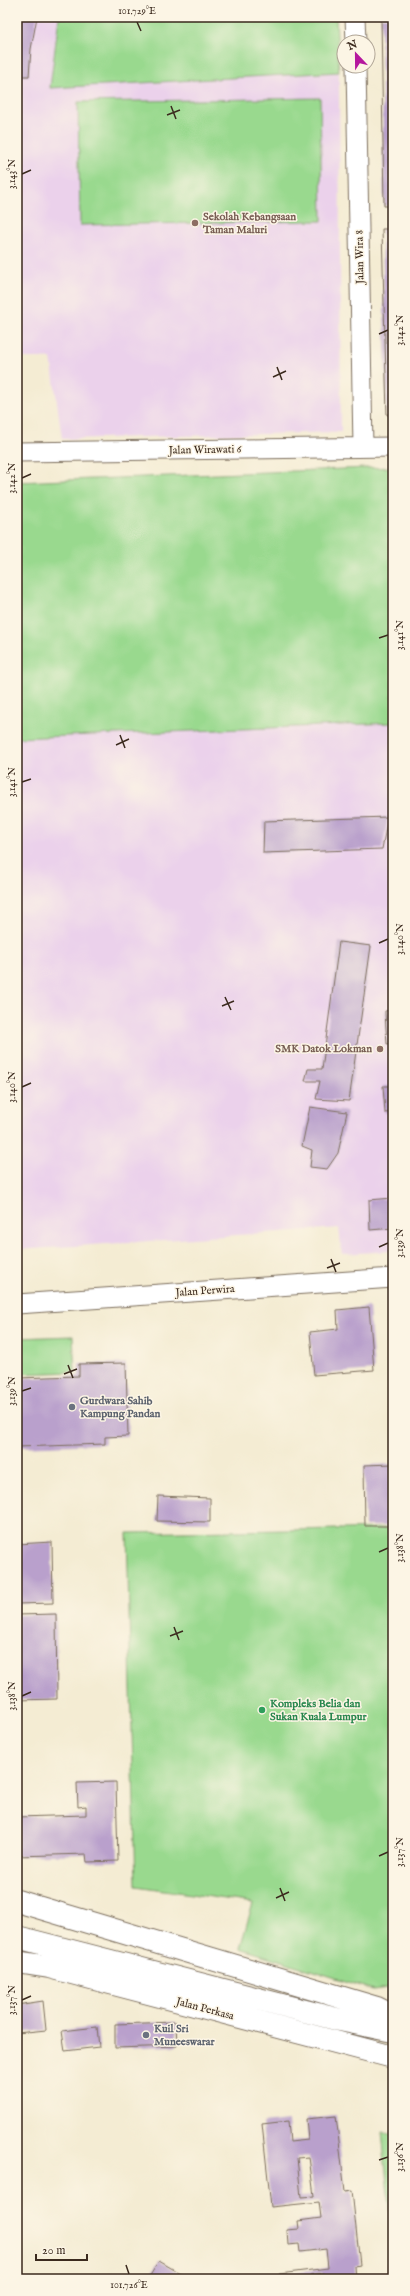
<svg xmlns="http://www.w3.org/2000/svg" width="410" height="2296" viewBox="0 0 410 2296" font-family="'IM FELL English',serif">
<rect width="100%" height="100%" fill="#fcf5e5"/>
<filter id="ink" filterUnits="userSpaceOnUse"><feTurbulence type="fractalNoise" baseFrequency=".025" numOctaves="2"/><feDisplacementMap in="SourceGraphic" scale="8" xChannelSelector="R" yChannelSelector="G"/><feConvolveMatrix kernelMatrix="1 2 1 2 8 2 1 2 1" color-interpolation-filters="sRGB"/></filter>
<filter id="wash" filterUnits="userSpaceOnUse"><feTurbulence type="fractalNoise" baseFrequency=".012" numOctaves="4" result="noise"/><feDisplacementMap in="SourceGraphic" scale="16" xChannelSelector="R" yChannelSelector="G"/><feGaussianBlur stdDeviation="0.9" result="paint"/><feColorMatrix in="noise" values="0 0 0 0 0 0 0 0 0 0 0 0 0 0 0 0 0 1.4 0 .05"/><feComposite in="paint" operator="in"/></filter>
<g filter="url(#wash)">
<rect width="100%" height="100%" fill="#f4ecd3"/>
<path fill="#ebd1eb" d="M 17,17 L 59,17 L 50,88 L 339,72 L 341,432 L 62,439 L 51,358 L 17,358 Z
M 393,723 L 393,1251 L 342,1254 L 339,1228 L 17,1250 L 17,738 Z"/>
<path fill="#99d98e" stroke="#6a8256" d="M 59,17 L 336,17 L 339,72 L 50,88 Z
M 320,98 L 322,221 L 80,225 L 78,102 Z
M 393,467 L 393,723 L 17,738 L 17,482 Z
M 73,1336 L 75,1372 L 19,1374 L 18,1338 Z
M 393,1528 L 393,1987 L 374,1990 L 240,1948 L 253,1903 L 136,1886 L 127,1533 Z
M 382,2131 L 393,2134 L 393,2250 Z"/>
<g id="blocks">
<path fill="#b9a0cc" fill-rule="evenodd" d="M 17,17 L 37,17 L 31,49 L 29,76 L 17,76 Z
M 381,17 L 393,17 L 393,206 L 384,206 Z
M 382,229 L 393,229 L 393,415 L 387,415 Z
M 388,817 L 382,849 L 263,853 L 264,821 Z
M 339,942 L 371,946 L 349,1101 L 316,1099 L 320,1081 L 305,1081 L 308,1069 L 322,1069 Z
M 393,1010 L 393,1043 L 387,1044 L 385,1011 Z
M 383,1086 L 393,1086 L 393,1112 L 385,1113 Z
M 310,1107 L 347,1112 L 338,1153 L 327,1169 L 310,1167 L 312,1150 L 302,1146 Z
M 393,1198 L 393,1228 L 370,1230 L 369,1200 Z
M 369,1307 L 374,1370 L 314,1375 L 310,1332 L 338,1329 L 337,1310 Z
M 126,1363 L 128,1436 L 105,1437 L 105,1444 L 17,1447 L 17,1378 L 79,1376 L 79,1364 Z
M 393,1464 L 393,1526 L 365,1526 L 364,1465 Z
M 158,1496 L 210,1498 L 210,1522 L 157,1521 Z
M 52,1542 L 53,1603 L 17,1604 L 17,1544 Z
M 56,1614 L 57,1699 L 17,1700 L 17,1615 Z
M 116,1782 L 118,1861 L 87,1862 L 86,1854 L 17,1856 L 17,1817 L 86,1815 L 86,1806 L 78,1807 L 77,1783 Z
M 43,2001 L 46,2030 L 17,2033 L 17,2005 Z
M 176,2022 L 177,2046 L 115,2048 L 115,2024 Z
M 97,2027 L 99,2047 L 65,2051 L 62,2031 Z
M 336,2116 L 345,2192 L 352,2191 L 360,2265 L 355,2266 L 356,2279 L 324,2279 L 323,2273 L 311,2275 L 312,2279 L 280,2279 L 279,2274 L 328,2268 L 326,2249 L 300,2252 L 299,2244 L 288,2245 L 287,2230 L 299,2229 L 298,2221 L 321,2218 L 319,2202 L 271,2207 L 262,2124 L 288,2121 L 290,2142 L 308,2140 L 306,2119 ZM 309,2157 L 314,2196 L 301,2197 L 297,2158 Z
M 159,2261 L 190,2279 L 148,2279 Z"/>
</g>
</g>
<g filter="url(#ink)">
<use href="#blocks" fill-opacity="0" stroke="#7c6e5d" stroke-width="1"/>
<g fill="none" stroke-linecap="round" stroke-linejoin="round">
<g stroke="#7c6e5d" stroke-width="21">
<path id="street" d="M 355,17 L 356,42
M 356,66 L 363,447
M 17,452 L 393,447
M 17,1304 L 393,1278"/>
</g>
<g stroke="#7c6e5d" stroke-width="24">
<path id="secondary" d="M 17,1901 L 377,2008 L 393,2016
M 17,1937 L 340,2020 L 393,2031
M 17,1962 L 49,1967 L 393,2057"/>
</g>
<use href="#street" stroke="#fff" stroke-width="19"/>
<use href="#secondary" stroke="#fff" stroke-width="22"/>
</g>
</g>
<path fill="none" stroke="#3b2a1e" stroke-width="1.5" d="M 137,22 L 141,31M 171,106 L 176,119M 167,115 L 180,110M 22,174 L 31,170M 379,334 L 388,330M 277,367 L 282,380M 273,377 L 286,371M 22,478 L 31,474M 379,638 L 388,635M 120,735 L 125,748M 116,745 L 129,739M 22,782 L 31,779M 379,943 L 388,939M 225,997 L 231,1010M 222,1006 L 234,1001M 22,1087 L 31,1083M 379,1247 L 388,1243M 331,1259 L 336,1272M 327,1268 L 340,1263M 68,1365 L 73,1378M 64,1374 L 77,1369M 22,1391 L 31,1388M 379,1552 L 388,1548M 174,1627 L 179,1640M 170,1636 L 183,1631M 22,1696 L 31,1692M 379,1856 L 388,1852M 280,1888 L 285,1901M 276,1898 L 289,1892M 22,2000 L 31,1996M 379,2160 L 388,2157M 126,2265 L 129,2274"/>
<g fill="#8d6e63" stroke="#fcf5e5" stroke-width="1.5">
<circle cx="195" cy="223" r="4"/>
<circle cx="380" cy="1049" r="4"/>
</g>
<g fill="#6b7280" stroke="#fcf5e5" stroke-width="1.5">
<circle cx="72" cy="1407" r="4"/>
<circle cx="146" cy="2035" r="4"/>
</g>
<circle fill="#2e9e5b" stroke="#fcf5e5" stroke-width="1.5" cx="262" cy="1710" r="4"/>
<g text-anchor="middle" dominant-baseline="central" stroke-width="3" stroke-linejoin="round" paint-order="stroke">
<g font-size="11" font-weight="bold" fill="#785e54" stroke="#fcf5e5" text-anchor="start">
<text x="203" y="217">Sekolah Kebangsaan<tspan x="203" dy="13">Taman Maluri</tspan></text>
<text x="372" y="1049" text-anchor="end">SMK Datok Lokman</text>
</g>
<g font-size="11" fill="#3b2a1e" stroke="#fcf5e5">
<text transform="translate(360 257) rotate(-91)">Jalan Wira 8</text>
<text transform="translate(205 450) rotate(-1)">Jalan Wirawati 6</text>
<text transform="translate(205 1291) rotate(-4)">Jalan Perwira</text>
<text transform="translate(205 2009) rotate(15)">Jalan Perkasa</text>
</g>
<g font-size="11" font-weight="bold" fill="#5b616d" stroke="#fcf5e5" text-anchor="start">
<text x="80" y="1401">Gurdwara Sahib<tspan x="80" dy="13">Kampung Pandan</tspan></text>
<text x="154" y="2029">Kuil Sri<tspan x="154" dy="13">Muneeswarar</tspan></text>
</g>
<g font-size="11" font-weight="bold" fill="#27864d" stroke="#fcf5e5" text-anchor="start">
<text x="270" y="1704">Kompleks Belia dan<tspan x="270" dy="13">Sukan Kuala Lumpur</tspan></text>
</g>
</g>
<rect width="410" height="2296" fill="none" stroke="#fcf5e5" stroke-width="44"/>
<g transform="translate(356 54) rotate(338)"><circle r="19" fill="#fcf5e5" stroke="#afa495"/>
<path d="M0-3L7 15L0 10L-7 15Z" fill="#b5179e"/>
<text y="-6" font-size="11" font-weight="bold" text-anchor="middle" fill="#3b2a1e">N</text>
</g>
<path d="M36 2254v6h51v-6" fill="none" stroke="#3b2a1e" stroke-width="2"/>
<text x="42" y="2254" font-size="12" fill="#3b2a1e" stroke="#fcf5e5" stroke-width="3" paint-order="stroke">20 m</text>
<rect x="22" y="22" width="366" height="2252" fill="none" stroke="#3b2a1e" stroke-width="1.5"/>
<g font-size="10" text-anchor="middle" fill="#3b2a1e">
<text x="137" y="14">101.729°E</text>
<text transform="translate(11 174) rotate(-90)" y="4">3.143°N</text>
<text transform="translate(399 330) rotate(-90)" y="4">3.142°N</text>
<text transform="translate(11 478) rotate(-90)" y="4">3.142°N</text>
<text transform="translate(399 635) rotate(-90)" y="4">3.141°N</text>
<text transform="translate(11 782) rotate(-90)" y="4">3.141°N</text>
<text transform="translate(399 939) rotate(-90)" y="4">3.140°N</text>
<text transform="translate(11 1087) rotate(-90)" y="4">3.140°N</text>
<text transform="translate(399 1243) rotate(-90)" y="4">3.139°N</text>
<text transform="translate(11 1391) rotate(-90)" y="4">3.139°N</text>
<text transform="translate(399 1548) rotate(-90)" y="4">3.138°N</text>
<text transform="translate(11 1696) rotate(-90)" y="4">3.138°N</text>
<text transform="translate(399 1852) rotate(-90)" y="4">3.137°N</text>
<text transform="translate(11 2000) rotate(-90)" y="4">3.137°N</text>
<text transform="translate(399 2157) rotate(-90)" y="4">3.136°N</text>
<text x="129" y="2288">101.726°E</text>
</g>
</svg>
